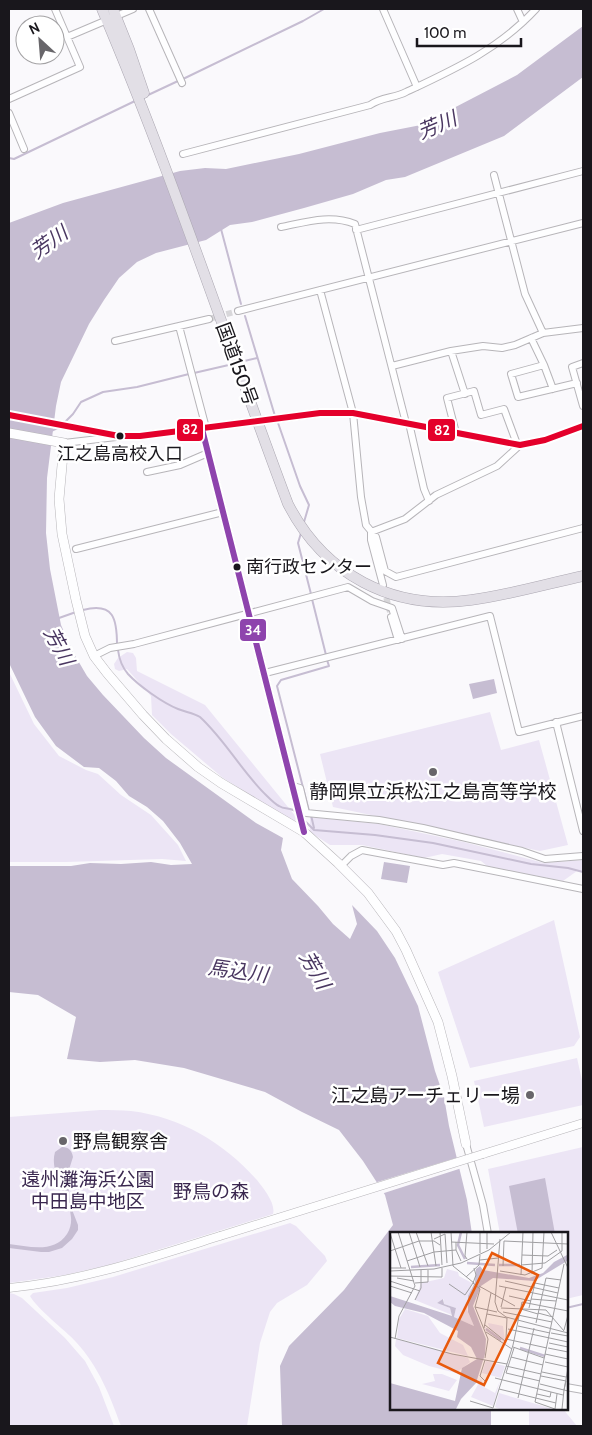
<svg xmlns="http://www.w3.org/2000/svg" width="592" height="1435" viewBox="0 0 592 1435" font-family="Cabin,'Noto Sans JP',sans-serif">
<rect width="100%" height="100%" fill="#faf9fc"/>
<path fill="#ece5f5" d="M 127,652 L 133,653 L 136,658 L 137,671 L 205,705 L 297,818 L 294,822 L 223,778 L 171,734 L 152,715 L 151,696 L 127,669 L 119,671 L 115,669 L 114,664 L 118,658 Z
M 9,672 L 34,724 L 59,756 L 86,770 L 98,774 L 121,795 L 151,815 L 178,845 L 186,861 L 162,859 L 66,862 L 9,862 Z
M 490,712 L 501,750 L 539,740 L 568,845 L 540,851 L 333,807 L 320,754 Z
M 310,817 L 379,824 L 464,842 L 544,863 L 583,860 L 583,873 L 577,871 L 563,881 L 487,866 L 481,861 L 442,854 L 424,858 L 362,845 L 330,845 L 310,832 Z
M 554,920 L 580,1037 L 574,1046 L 470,1068 L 438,972 Z
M 577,1058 L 583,1085 L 583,1105 L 484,1127 L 474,1081 Z
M 100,1110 C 110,1110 121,1110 131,1111 C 181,1117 224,1143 257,1180 C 263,1188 276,1203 273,1214 L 109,1265 L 65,1275 L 9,1283 L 9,1117 Z
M 583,1147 L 583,1295 L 566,1299 L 566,1234 L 500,1234 L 488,1169 Z
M 290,1223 L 296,1226 L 325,1256 L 327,1261 L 307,1285 L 277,1303 L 270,1312 L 260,1343 L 247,1426 L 121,1426 C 110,1396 99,1367 76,1342 C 64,1329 38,1310 30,1296 L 33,1293 L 67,1288 L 113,1277 Z
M 9,1293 L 14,1294 L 22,1298 L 65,1338 L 85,1361 L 99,1387 L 114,1426 L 9,1426 Z
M 529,1409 L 563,1409 L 577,1426 L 529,1426 Z"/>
<path fill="#c6bdd2" d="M 583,26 L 583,77 L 504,136 L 405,177 L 386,180 L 353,194 L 304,208 L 252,222 L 230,225 L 206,240 L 156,253 L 137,262 L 119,278 L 104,300 L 89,324 L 61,382 L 56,406 L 47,478 L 46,533 L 50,569 L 61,625 L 73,652 L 87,676 L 103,695 L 144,738 L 166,758 L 256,823 L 283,838 L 281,850 L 292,879 L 318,906 L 333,924 L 350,939 L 357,924 L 352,905 L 377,931 L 395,958 L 418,1006 L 435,1071 L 444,1097 L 449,1126 L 467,1200 L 472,1234 L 391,1234 L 391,1409 L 491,1409 L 491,1426 L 282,1426 L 280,1366 L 289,1346 L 344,1290 L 393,1225 L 385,1195 L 363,1161 L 339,1130 L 302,1112 L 265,1092 L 184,1068 L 135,1060 L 100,1062 L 67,1059 L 76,1017 L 38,995 L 9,992 L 9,866 L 71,866 L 90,863 L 121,864 L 151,862 L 171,865 L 192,864 L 180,843 L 163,821 L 147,807 L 129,796 L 116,781 L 99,768 L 84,767 L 56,746 L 35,717 L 9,663 L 9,223 L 63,203 L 180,171 L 205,168 L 226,169 L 299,154 L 380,133 L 421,125 L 517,75 Z
M 494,679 L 497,693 L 473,699 L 469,684 Z
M 384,862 L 410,866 L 407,883 L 381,879 Z
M 62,1147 C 69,1147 72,1151 73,1157 L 67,1176 L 71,1207 L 78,1225 L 78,1230 L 72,1239 L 62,1248 L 49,1252 L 41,1252 L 9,1248 L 9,1244 C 28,1246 54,1254 67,1234 C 83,1209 47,1179 55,1152 Z
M 545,1178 L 555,1234 L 518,1234 L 509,1186 Z"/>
<path fill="#faf9fc" d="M 459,1157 L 462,1168 L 381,1194 L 374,1183 Z"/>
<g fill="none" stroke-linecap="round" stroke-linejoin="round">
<path stroke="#c6bdd2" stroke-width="2" d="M 183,79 L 303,21 L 324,9
M 146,96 L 178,81
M 9,158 L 14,159 L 135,101
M 221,229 L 241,304
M 245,316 L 275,416
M 240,362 L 257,358
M 194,373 L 233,364
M 277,420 L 300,486 L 309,505 L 304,522
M 64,423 L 73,414 L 81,402 L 103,392 L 137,387 L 189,374
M 51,431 L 60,427
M 301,533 L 298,543 L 311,594
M 312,599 L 326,655
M 83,610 C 114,602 117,619 117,645
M 59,618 L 76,612
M 118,650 C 119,658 122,667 128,674 C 139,686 163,703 178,709 C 185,712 194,713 200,717 C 226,741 242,772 267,796 C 270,799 275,804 279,806 C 285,810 291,807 296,812
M 309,811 L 277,686 L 281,680 L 329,666 L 327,660
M 311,815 L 314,828
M 303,819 L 314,830 L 375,835 L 433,843 L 531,864 L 568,868 L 583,872
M 566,1308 L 583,1304"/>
<path stroke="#d8d7da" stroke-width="6" stroke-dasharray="6 3" stroke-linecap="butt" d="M 209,319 L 238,311
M 384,589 L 390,612"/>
<g stroke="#b7b5b9" stroke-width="8">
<path id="minor" d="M 149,9 L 182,83
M 383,9 L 417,87
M 517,9 L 523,22
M 67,37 L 133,9
M 9,99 L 80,67 L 55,9
M 9,113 L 24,149
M 183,154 L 370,105 C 381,97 395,98 406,92 C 455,69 499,49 536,9
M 494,175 L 525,294 L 543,333
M 281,227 C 306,222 330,214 355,224 L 406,423 L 520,445 L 545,440 L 583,426
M 356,230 L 583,171
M 320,290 L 353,413 L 361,497 L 366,525 L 376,537 L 385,571 L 396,577 L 583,528
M 238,311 L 583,223
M 179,326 L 206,428
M 531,338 L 544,365 L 553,389
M 115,341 L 209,319
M 451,351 L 465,394
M 583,363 L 572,367 L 583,406
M 544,365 L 511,374 L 518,397 L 577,383
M 392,366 L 451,351 L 483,346 L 502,348 L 515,345 L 543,333 L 583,328
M 409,423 L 424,489 L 429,501
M 456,433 L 447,398 L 474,391 L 481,415 L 504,409 L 517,444
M 64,443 L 116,437
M 147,472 L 180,465 L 208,453
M 371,532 L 405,519 L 436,495 L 497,466 L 520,445
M 371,532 L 371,540 L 383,585
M 76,549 L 223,512
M 391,617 L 398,640
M 94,656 L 110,648 L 134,644 L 348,587 L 372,601 L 392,608 L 402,639
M 265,673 L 490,616 L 519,732 L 583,716
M 556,722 L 583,831
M 293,786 L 300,788 L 306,813 L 379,820 L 423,828 L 522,851 L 545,859 L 583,856
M 342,865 L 351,856 L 362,850 L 443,865 L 454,863 L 583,889
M 466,1144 L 483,1205 L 488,1234
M 566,1387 L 583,1390"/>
</g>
<g stroke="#b7b5b9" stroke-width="9">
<path id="tertiary" d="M 9,415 L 119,436 L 140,436 L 320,413 L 353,413 L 406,423
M 202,429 L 304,832
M 483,1154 L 583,1123
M 9,1288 C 82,1281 150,1258 220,1236"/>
</g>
<g stroke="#b7b5b9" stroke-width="10">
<path id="secondary" d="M 9,433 L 64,443 L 59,499 L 62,534 L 76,600 L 85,636 L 94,656 L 107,673 L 143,715 L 166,739 L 198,767 L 221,783 L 304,832 L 338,863 L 368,893 L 396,931 L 406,950 L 438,1022 L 452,1076 L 466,1144"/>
</g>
<g stroke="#aba7b1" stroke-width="11">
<path id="trunk" d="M 102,9 C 171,171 226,339 288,504 C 324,574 392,611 471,600 C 509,595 546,584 583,576
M 113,9 L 129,49 L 144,93"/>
</g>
<use href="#minor" stroke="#fefeff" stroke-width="6"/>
<use href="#tertiary" stroke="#fefeff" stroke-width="8"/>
<use href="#secondary" stroke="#fefeff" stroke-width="9"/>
<use href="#trunk" stroke="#e2dfe6" stroke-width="10"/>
<g stroke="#b7b5b9" stroke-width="9" stroke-linecap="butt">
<path id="tertiary-bridge" d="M 220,1236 L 483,1154"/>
</g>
<use href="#tertiary-bridge" stroke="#fefeff" stroke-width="8"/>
<g stroke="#fff" stroke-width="10">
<path id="bus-1" d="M 9,415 L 119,436 L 140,436 L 320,413 L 353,413 L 520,445 L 545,440 L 583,426"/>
</g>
<g stroke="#fff" stroke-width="10">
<path id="bus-2" d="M 202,429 L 304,832"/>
</g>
<use href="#bus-1" stroke="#e4002b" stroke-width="6"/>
<use href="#bus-2" stroke="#8e44ad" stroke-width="6"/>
</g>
<g fill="#19171c" stroke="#fff" stroke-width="2">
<circle cx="120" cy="436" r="4.5"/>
<circle cx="237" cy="567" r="4.5"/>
</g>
<g fill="#68666a" stroke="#fff" stroke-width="2">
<circle cx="433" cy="772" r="5"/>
<circle cx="530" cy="1095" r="5"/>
<circle cx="63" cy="1141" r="5"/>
</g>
<g text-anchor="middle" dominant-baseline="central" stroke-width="5" stroke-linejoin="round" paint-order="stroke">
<g font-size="18" fill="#19171c" stroke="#fff">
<text x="120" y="454">江之島高校入口</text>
<text x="246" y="567" text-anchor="start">南行政センター</text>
</g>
<g font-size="19" fill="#19171c" stroke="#fff">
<text transform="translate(237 364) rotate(70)">国道150号</text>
</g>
<g font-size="19" fill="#19171c" stroke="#fff">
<text x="433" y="791">静岡県立浜松江之島高等学校</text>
<text x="520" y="1095" text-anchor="end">江之島アーチェリー場</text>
<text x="73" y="1141" text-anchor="start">野鳥観察舎</text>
</g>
<g font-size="19" fill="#3a274f" stroke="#fff">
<text x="88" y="1179">遠州灘海浜公園<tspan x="88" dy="22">中田島中地区</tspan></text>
<text x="211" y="1191">野鳥の森</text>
</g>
<g font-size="20" font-style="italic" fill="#4a3761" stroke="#fff">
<text transform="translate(437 125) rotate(-23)">芳川</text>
<text transform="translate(49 242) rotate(-35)">芳川</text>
<text transform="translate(59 646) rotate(62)">芳川</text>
<text transform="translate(315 970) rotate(60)">芳川</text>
<text transform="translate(238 971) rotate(8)">馬込川</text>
</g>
</g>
<g transform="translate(390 1232)">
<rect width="178" height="178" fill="#faf9fc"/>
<path d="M 57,37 L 68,40 L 69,44 L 82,51 L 77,78 L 84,94 L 64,85 L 66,76 L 54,72 L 54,67 L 47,71 L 60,76 L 62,83 L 25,68 L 31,51 L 54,46 ZM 15,77 L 38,84 L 50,101 L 73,113 L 78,124 L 7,106 L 9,87 ZM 98,91 L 113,94 L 115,109 L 122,115 L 96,98 L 95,95 L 100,98 ZM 6,107 L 78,126 L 80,130 L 66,141 L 39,134 L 13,123 L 5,114 ZM 96,129 L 115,134 L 111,146 L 92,141 ZM 43,142 L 52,142 L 67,148 L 59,159 L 32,152 L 45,149 ZM 91,147 L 94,155 L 105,161 L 110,149 L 103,174 L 81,165 ZM 109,161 L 163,177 L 109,177 L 105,175 Z" fill="#ece5f5"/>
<path d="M 177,23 L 177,29 L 144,49 L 103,46 L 91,54 L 83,74 L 96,107 L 95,122 L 86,151 L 71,167 L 66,177 L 0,177 L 0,151 L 65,169 L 72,136 L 87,127 L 81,115 L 67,105 L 68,99 L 34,81 L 5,74 L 0,70 L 0,64 L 62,84 L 60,76 L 47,71 L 53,67 L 54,72 L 66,76 L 64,85 L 84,94 L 78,80 L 78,64 L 85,50 L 86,37 L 90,34 L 93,38 L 139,46 L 153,41 L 164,30 Z" fill="#c6bdd2"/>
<path fill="none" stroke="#c6bdd2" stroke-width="2.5" d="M 71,0 L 68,13 L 75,27M 77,31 L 105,33M 109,33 L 130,33M 21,35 L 50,33M 96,97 L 111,108M 130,116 L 155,124"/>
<path fill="none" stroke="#a09fa2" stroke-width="1" d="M 19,0 L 30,35M 26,0 L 38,34M 41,0 L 46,34M 50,0 L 52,33M 61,0 L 63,34 L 84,51M 77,0 L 75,24 L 77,27M 97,0 L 97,17M 161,0 L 178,36M 0,1 L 11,36M 44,7 L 55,2 L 57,31M 110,7 L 105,70 L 108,79 L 116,85 L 178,101M 61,10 L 104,12M 66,10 L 66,18 L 71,29M 0,19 L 29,9 L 44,9 L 50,13M 90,21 L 90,0M 132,23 L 158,24 L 167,18M 90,28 L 108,26M 17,29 L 44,20 L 66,18M 131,33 L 155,31 L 172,19 L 172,0M 113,34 L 114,9 L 178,12M 0,36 L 16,36M 84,36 L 86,43 L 83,51 L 90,57 L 85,75 L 98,107 L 95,126M 0,39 L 44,37 L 71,31 L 99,18 L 121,0M 110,39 L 135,43 L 152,36 L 154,0M 142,42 L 143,0M 131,43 L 133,0M 0,44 L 52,45 L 52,36M 76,45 L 89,33 L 90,23M 7,46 L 24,49M 0,49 L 30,59M 1,49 L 0,54 L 22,61M 115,49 L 168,61M 25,51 L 38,50 L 38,38M 59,52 L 75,63 L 83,51M 89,54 L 125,74M 109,54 L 178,68M 119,64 L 141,69M 141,67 L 166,69M 25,68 L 31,56 L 31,38M 85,75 L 107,80M 111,75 L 116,55M 111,76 L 156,78 L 174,99M 139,76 L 145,51 L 169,56M 131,77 L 148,82M 113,80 L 162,90M 148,81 L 163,85M 97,82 L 117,86 L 116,107M 146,91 L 156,46 L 171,48M 95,93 L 115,109M 128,94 L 160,101M 94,96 L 101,61M 118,97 L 178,110M 174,98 L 178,83M 96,100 L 122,117M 161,101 L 178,104M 0,105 L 62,122 L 117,132M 5,107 L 9,84 L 25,54 L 8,0M 116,107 L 157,116M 159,111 L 178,115M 123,115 L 154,126M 158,116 L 178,120M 155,122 L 178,127M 121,125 L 153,133M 95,128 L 90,144 L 96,150M 155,130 L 178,135M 116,134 L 151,142M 152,140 L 176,145M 116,141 L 150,149M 116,141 L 124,116M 151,144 L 176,149M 105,146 L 173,163M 176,149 L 174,158 L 178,136M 150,152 L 178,159M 109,157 L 166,171M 147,162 L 160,165 L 161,160M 128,166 L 144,96M 80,169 L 103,176 L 123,113 L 132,70 L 178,79M 165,177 L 145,170 L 174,32M 165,177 L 167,162M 172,177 L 174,158"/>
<path fill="#e8590c" fill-opacity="0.15" stroke="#e8590c" stroke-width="2.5" d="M 102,21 L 148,43 L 94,153 L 48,131 Z"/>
<rect width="178" height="178" fill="none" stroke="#19171c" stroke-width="2.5"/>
</g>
<g stroke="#fff" stroke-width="2">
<rect x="176" y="418" width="28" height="24" rx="5" fill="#e4002b"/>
<rect x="427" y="418" width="29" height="24" rx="5" fill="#e4002b"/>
<rect x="239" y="618" width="28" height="24" rx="5" fill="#8e44ad"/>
</g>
<g font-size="14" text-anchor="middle" font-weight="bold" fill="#fff">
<text x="190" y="434">82</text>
<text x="442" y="435">82</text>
<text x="253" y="635">34</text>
</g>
<rect width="592" height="1435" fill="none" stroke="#19171c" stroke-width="20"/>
<g transform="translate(40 40) rotate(334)"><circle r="24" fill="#ffffff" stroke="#a3a2a4"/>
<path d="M0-4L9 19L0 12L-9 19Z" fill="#68666a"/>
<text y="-8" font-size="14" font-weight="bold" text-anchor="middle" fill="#19171c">N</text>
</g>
<path d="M417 38v8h104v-8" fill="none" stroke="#19171c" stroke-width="2.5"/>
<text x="424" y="38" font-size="15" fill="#19171c" stroke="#ffffff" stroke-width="4" paint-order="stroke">100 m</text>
</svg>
